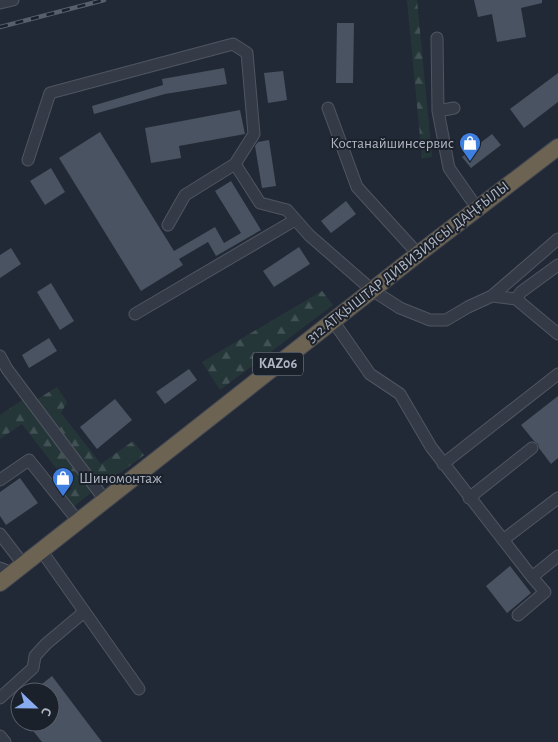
<svg xmlns="http://www.w3.org/2000/svg" width="558" height="742" viewBox="0 0 558 742" font-family="'Alegreya Sans',sans-serif">
<defs>
<pattern id="forest-firs" width="22" height="20" patternUnits="userSpaceOnUse" patternTransform="scale(1.25)"><rect width="22" height="20" fill="#253638"/><path d="M5 1l3.5 6h-7zM16 11l3.5 6h-7z" fill="#425153"/></pattern>
</defs>
<rect width="100%" height="100%" fill="#222936"/>
<path fill="url(#forest-firs)" d="M 407,0 L 417,0 L 432,157 L 422,158 Z
M 322,291 L 333,305 L 220,390 L 202,362 Z
M 57,387 L 67,402 L 61,413 L 101,464 L 133,441 L 144,455 L 100,488 L 36,400 Z
M 24,399 L 93,491 L 72,508 L 64,495 L 72,489 L 22,424 L 0,439 L 0,415 Z"/>
<path fill="#4a5361" d="M 474,0 L 542,0 L 542,3 L 521,8 L 526,37 L 497,42 L 492,14 L 478,17 Z
M 337,23 L 354,23 L 353,83 L 336,83 Z
M 224,68 L 227,84 L 165,94 L 94,114 L 92,106 L 163,85 L 162,79 Z
M 283,71 L 287,100 L 268,103 L 264,73 Z
M 558,73 L 558,102 L 524,128 L 510,109 Z
M 240,110 L 245,134 L 179,146 L 181,158 L 151,163 L 145,128 Z
M 100,132 L 174,251 L 215,227 L 224,243 L 241,233 L 215,191 L 231,181 L 261,230 L 216,256 L 208,242 L 179,259 L 183,265 L 141,291 L 59,158 Z
M 492,134 L 501,145 L 471,168 L 462,157 Z
M 269,140 L 276,186 L 262,188 L 255,146 L 258,142 Z
M 51,168 L 65,192 L 45,205 L 30,181 Z
M 346,201 L 356,214 L 331,233 L 321,221 Z
M 299,247 L 310,264 L 274,287 L 263,271 Z
M 11,248 L 21,264 L 0,278 L 0,255 Z
M 51,283 L 74,321 L 60,330 L 37,292 Z
M 49,338 L 57,351 L 29,368 L 22,355 Z
M 189,369 L 197,380 L 165,404 L 156,392 Z
M 558,396 L 558,458 L 551,464 L 539,448 L 538,444 L 534,441 L 521,425 Z
M 115,399 L 132,420 L 97,449 L 80,427 Z
M 20,478 L 38,503 L 6,525 L 0,516 L 0,492 Z
M 510,566 L 531,593 L 507,613 L 486,586 Z
M 52,676 L 102,742 L 42,742 L 26,722 L 50,722 L 50,692 L 32,692 Z"/>
<g fill="none" stroke-linecap="round" stroke-linejoin="round">
<g stroke="#505661" stroke-width="13">
<path id="minor" d="M 0,3 L 13,0
M 437,38 L 438,111 L 449,168 L 477,208
M 328,108 L 357,187 L 418,254
M 438,111 L 454,108
M 28,160 L 50,93 L 233,44 L 247,53 L 254,134 L 235,164
M 168,225 L 185,195 L 235,164 L 260,203 L 287,210 L 309,235 L 372,290 L 400,308 L 430,320 L 446,320 L 468,307 L 492,296 L 516,299 L 558,334
M 492,296 L 558,239
M 516,299 L 521,292 L 558,265
M 135,314 L 295,220
M 333,321 L 370,374 L 400,394 L 431,447 L 532,577 L 558,556
M 0,356 L 7,369 L 105,500
M 443,464 L 558,374
M 0,480 L 29,460 L 78,521
M 469,498 L 532,448
M 0,534 L 23,564
M 503,540 L 558,498
M 41,550 L 139,689
M 0,568 L 12,573
M 518,615 L 545,592 L 532,577
M 0,698 L 33,668 L 35,656 L 46,644 L 84,612
M 0,736 L 5,742"/>
</g>
<g stroke="#404651" stroke-width="18">
<path id="highway" d="M 0,583 L 418,254 L 558,147"/>
</g>
<use href="#minor" stroke="#353b46" stroke-width="11"/>
<use href="#highway" stroke="#6c6353" stroke-width="16"/>
<g stroke="#575f6d" stroke-width="4.5">
<path id="rail" d="M 0,27 L 104,0"/>
</g>
<use href="#rail" stroke="#1b212b" stroke-width="2.5" stroke-dasharray="8" stroke-linecap="butt"/>
</g>
<defs>
<g id="shop-pin" transform="scale(1.125)"><path d="M0 17L-7.5 6A9.5 9.5 0 1 1 7.5 6Z" fill="#3f7fe0" stroke="#1b212b"/><path d="M-5-2.5h2.3a2.7 3.5 0 0 1 5.4 0H5L5.5 6h-11ZM-1.5-2.5h3a1.5 2.3 0 0 0-3 0Z" fill="#fff"/></g>
</defs>
<g fill-rule="evenodd">
<use href="#shop-pin" x="470" y="143"/>
<use href="#shop-pin" x="63" y="478"/>
</g>
<g text-anchor="middle" dominant-baseline="central" stroke-width="4" stroke-linejoin="round" paint-order="stroke">
<rect fill="#1b212b" stroke="#838995" stroke-width="1" x="253" y="352.5" width="50" height="23" rx="4"/>
<g font-size="14" font-weight="bold" fill="#b0b6c3">
<text x="278" y="364">KАZ06</text>
</g>
<g font-size="15" fill="#b0b6c3" stroke="#1b212b" text-anchor="end">
<text x="454" y="143">Костанайшинсервис</text>
<text x="79" y="478" text-anchor="start">Шиномонтаж</text>
</g>
<g font-size="15" fill="#b0b6c3" stroke="#1b212b">
<text transform="translate(408 262) rotate(-38)">312 АТҚЫШТАР ДИВИЗИЯСЫ ДАҢҒЫЛЫ</text>
</g>
</g>
<g transform="translate(35 707) rotate(112)"><circle r="24" fill="#1b212b" stroke="#575d68"/>
<path d="M0-4L9 19L0 12L-9 19Z" fill="#89abef"/>
<text y="-8" font-size="14" font-weight="bold" text-anchor="middle" fill="#b0b6c3">С</text>
</g>
</svg>
